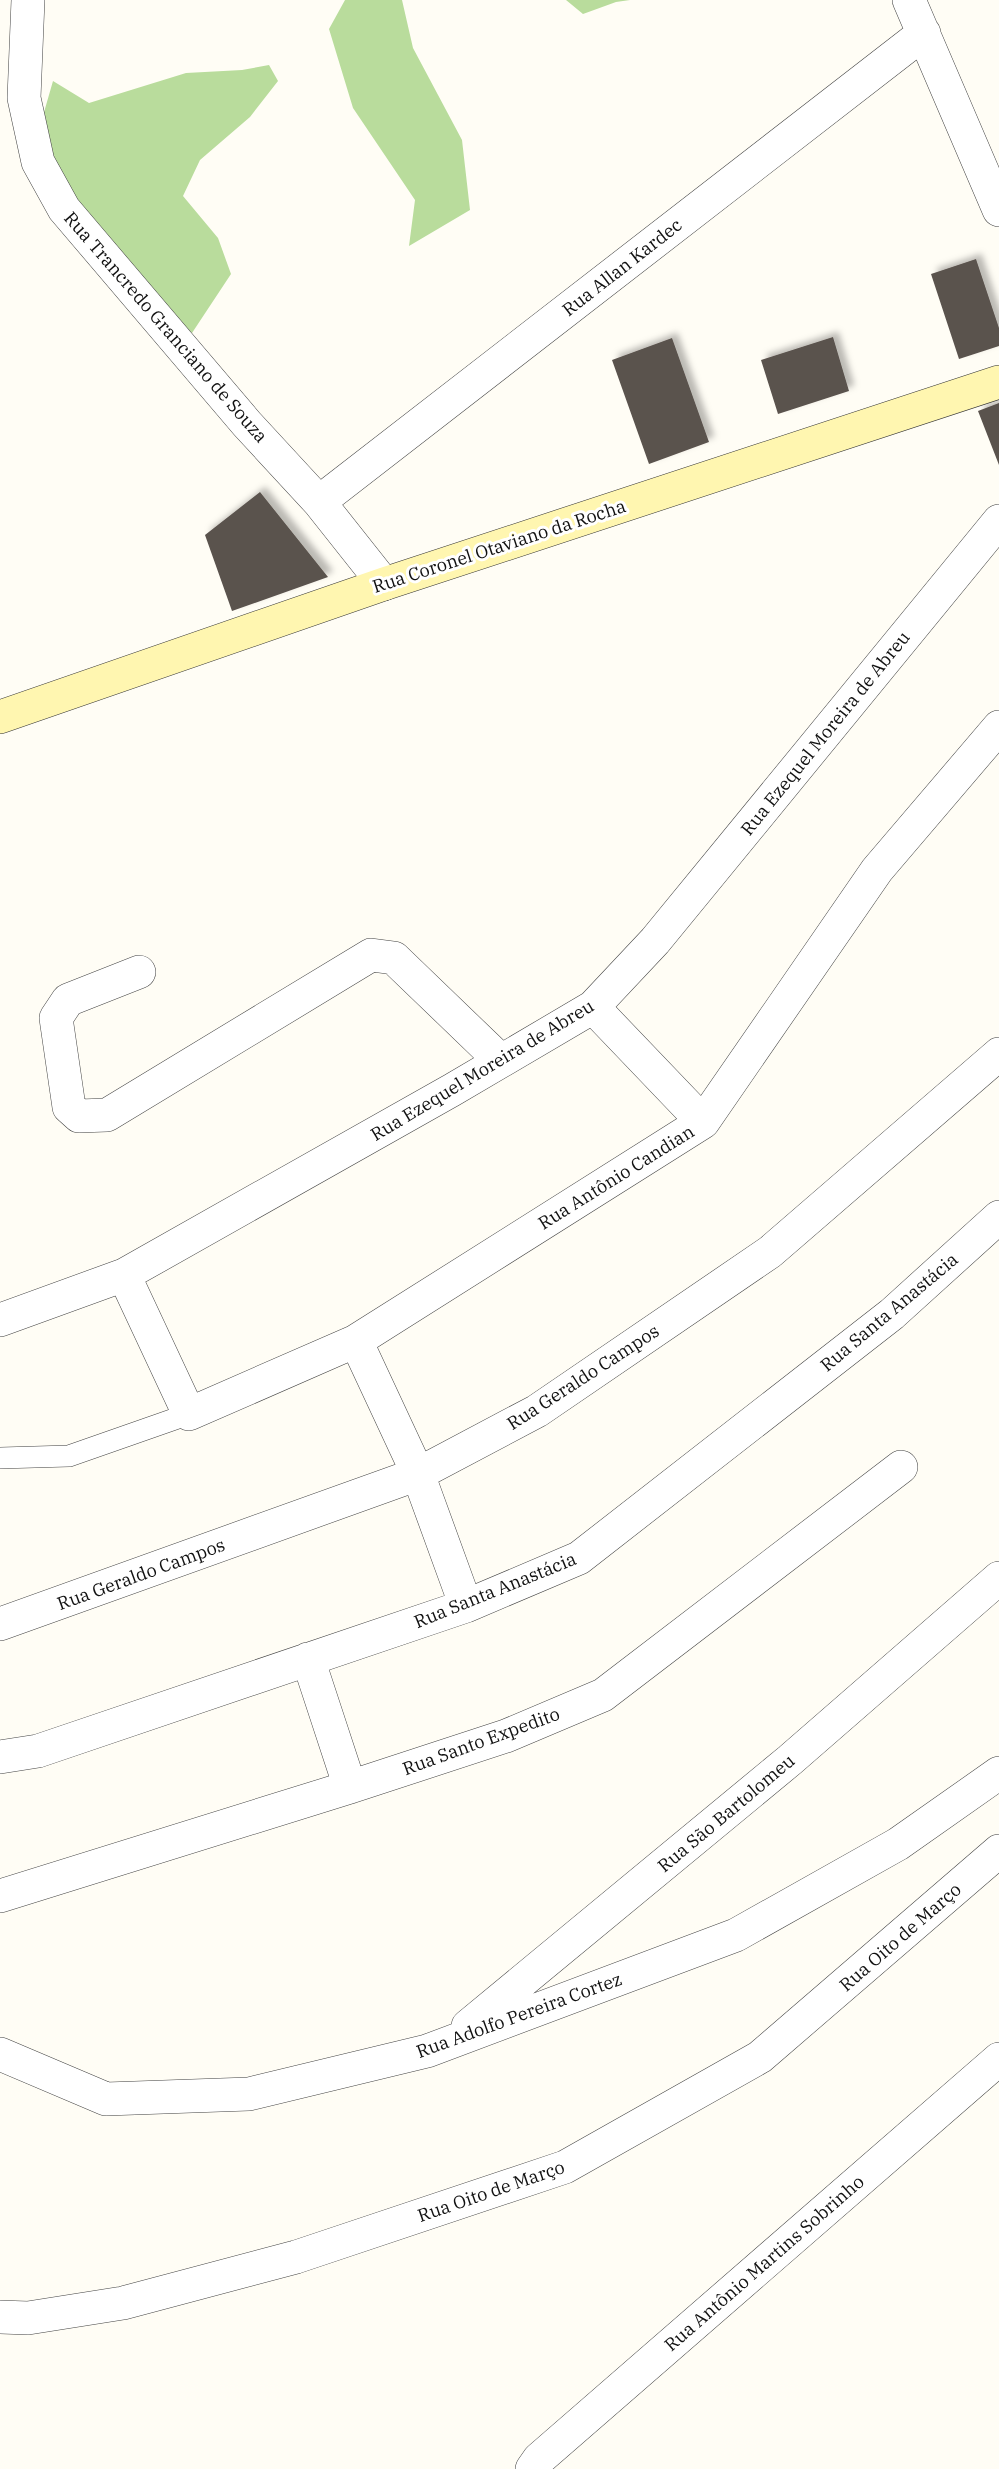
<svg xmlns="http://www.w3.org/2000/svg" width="999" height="2469" viewBox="0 0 999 2469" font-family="'IBM Plex Serif',serif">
<defs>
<filter id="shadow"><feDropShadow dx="5.5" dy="-5.5" stdDeviation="3" flood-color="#0004"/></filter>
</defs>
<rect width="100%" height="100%" fill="#fffdf5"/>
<path fill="#b9dc9c" d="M 345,0 L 402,0 L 413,48 L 462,140 L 470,210 L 409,246 L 415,200 L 353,108 L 329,29 Z
M 566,0 L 630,0 L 616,2 L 583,14 Z
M 269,65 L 278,81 L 250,117 L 200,160 L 183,196 L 218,238 L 231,274 L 192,333 L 123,266 L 34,147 L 53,81 L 89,103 L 186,73 L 242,70 Z"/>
<path fill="#5a524d" filter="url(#shadow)" d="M 976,259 L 999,328 L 999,346 L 959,359 L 931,274 Z
M 833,337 L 849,391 L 778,414 L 761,360 Z
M 672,338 L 709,442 L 649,464 L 612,360 Z
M 999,403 L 999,465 L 978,411 Z
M 260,492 L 328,577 L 232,611 L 205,535 Z"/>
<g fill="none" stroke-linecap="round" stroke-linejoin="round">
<g stroke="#444" stroke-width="22">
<path id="lane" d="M 0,1458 L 69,1456 L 189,1414"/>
</g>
<g stroke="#444" stroke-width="34">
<path id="street" d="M 28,0 L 24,98 L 38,162 L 64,209 L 247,424 L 319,502 L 384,584
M 909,0 L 999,210
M 319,502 L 924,33
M 139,972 L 68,1000 L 56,1018 L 69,1107 L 79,1116 L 107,1115 L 371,955 L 394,958 L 501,1061
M 593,1007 L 703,1122
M 124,1275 L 189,1414 L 356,1341 L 703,1122 L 877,870 L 999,727
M 0,1320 L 124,1275 L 452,1090 L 593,1007 L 655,941 L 999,521
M 356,1341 L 418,1474 L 466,1606
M 0,1624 L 418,1474 L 537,1411 L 770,1252 L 999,1054
M 308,1659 L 350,1787
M 0,1757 L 38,1751 L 466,1606 L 579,1558 L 892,1314 L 999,1217
M 0,1896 L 350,1787 L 506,1736 L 603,1695 L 901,1467
M 468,2026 L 790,1760 L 999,1578
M 0,2054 L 106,2099 L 249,2094 L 427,2051 L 736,1935 L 898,1844 L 999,1773
M 0,2317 L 28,2318 L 123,2303 L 296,2257 L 565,2167 L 760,2057 L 999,1851
M 532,2469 L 539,2459 L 999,2059"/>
</g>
<g stroke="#333" stroke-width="34">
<path id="secondary" d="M 0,717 L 384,584 L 999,382"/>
</g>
<use href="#lane" stroke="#fff" stroke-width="21"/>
<use href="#street" stroke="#fff" stroke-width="33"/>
<use href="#secondary" stroke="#fff6b0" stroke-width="33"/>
</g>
<g text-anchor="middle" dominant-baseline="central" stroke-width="6" stroke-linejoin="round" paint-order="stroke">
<g font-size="18" fill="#111" stroke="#fff">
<text transform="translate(622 267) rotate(-38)">Rua Allan Kardec</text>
<text transform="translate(166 327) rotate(49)">Rua Trancredo Granciano de Souza</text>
<text transform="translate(499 546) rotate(-18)">Rua Coronel Otaviano da Rocha</text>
<text transform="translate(825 733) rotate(-51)">Rua Ezequel Moreira de Abreu</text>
<text transform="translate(482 1070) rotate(-31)">Rua Ezequel Moreira de Abreu</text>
<text transform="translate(616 1177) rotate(-32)">Rua Antônio Candian</text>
<text transform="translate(889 1312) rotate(-40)">Rua Santa Anastácia</text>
<text transform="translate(583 1377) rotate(-33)">Rua Geraldo Campos</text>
<text transform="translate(141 1574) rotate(-20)">Rua Geraldo Campos</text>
<text transform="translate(495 1590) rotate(-22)">Rua Santa Anastácia</text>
<text transform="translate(481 1741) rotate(-20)">Rua Santo Expedito</text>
<text transform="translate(726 1813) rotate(-40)">Rua São Bartolomeu</text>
<text transform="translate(900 1937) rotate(-41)">Rua Oito de Março</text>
<text transform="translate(519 2015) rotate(-20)">Rua Adolfo Pereira Cortez</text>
<text transform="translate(491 2191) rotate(-19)">Rua Oito de Março</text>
<text transform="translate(764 2263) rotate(-41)">Rua Antônio Martins Sobrinho</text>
</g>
</g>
</svg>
